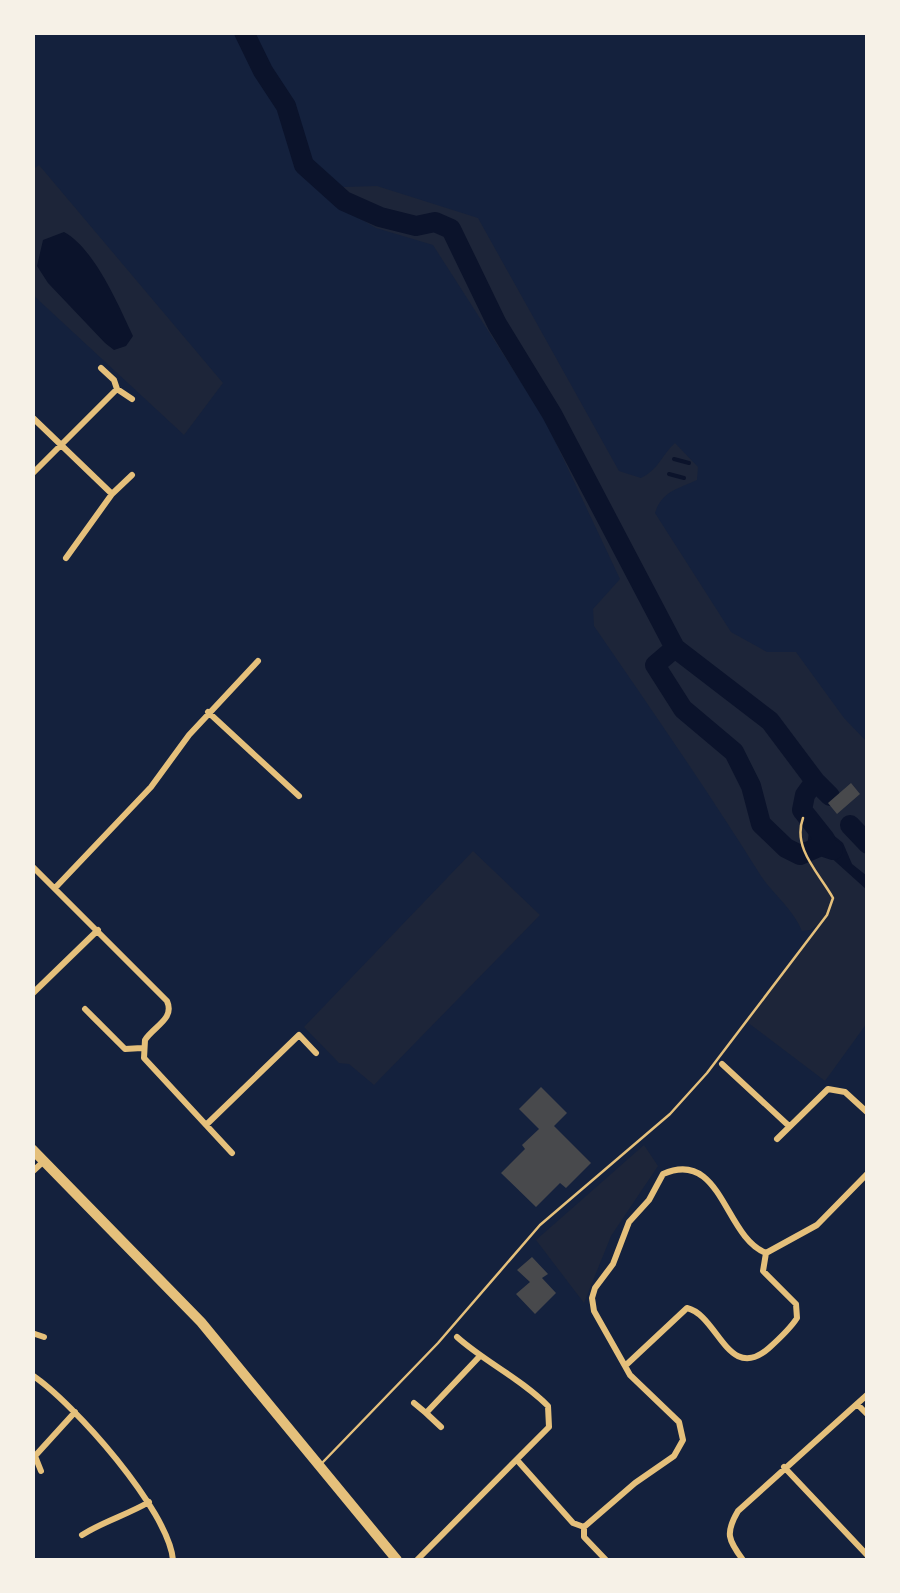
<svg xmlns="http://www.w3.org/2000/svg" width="900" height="1593" viewBox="0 0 900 1593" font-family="'DejaVu Sans',sans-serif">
<rect width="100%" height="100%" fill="#14213d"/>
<path fill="#1d2539" d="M 39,165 L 223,383 L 184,435 L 33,295 L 32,170 Z
M 377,186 L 478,218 L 619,471 L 641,478 C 659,469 661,456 675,443 L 698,467 L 697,480 C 678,489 662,491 655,513 L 731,632 L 767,652 L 796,652 L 844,718 L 867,742 L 867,1023 L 825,1081 L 747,1022 L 825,920 L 810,930 L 802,931 C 793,909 774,895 761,876 C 708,791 651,709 594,626 L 593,609 L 620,579 L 544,418 L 433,245 L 376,228 L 340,207 L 339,195 L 344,187 Z
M 473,851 L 540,915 L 374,1085 L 349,1064 L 339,1063 L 304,1027 Z
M 644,1145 L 658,1166 L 611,1236 L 584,1303 L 536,1240 Z"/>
<path fill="#0b132b" d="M 64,232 C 94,248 118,304 133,336 L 126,346 L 114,350 L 105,343 L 48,283 L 37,266 L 43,240 Z
M 815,820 L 843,843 L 852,864 L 867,876 L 867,890 L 827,854 L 811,854 L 807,848 L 810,822 Z"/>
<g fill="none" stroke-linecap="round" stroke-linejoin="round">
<path stroke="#0b132b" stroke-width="4" d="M 674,459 L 689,463
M 669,474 L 684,478"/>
<path stroke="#0b132b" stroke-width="20" d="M 244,32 L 263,71 L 286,106 L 304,165 L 344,201 L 380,217 L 416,226 L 435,222 L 451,229 L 497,324 L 552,414 L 675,648 L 770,721 L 815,781 L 805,795 L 802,810 L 825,839
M 675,648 L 655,665 L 683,709 L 734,752 L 751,786 L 761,824 L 786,848 L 800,855 L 821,846 L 833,850
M 815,781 L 830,796
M 850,825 L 868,844"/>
</g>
<path fill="#48494c" d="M 851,783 L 860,794 L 837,814 L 828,803 Z
M 541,1087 L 567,1113 L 554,1126 L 591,1163 L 566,1188 L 560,1183 L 536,1207 L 501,1173 L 525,1149 L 522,1145 L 539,1129 L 519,1109 Z
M 532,1257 L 548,1274 L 542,1278 L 556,1293 L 535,1314 L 516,1294 L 530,1282 L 517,1270 Z"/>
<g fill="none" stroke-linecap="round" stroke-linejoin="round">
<path stroke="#e5c07b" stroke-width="2.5" d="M 323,1462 L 438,1343 L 540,1225 L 670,1114 L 707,1073 L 827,915 L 833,898 C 819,873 792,848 803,818"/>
<path stroke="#e5c07b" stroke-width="6" d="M 101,368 L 114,380 L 117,389 L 132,399
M 32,417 L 112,494 L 66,558
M 32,474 L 117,389
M 112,494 L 132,475
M 208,712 L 299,796
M 32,866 L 167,1001 C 175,1019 154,1026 145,1040 L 144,1058 L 232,1153
M 55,888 L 151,787 L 189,735 L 258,661
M 32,994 L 98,930
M 85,1009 L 125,1049 L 142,1048
M 722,1064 L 789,1126
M 206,1125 L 299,1035 L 316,1053
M 777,1139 L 828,1089 L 845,1092 L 868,1113
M 32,1172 L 44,1161
M 766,1253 L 817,1225 L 868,1173
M 32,1333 L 44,1337
M 32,1375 C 74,1403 169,1511 173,1560
M 414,1403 L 426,1413
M 857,1404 L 868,1415
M 441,1427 L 426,1413 L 479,1357
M 517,1460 L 573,1523 L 584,1527 L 635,1483 L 674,1456 L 683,1440 L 679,1422 L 630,1375 L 625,1366 L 594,1311 L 592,1298 L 595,1288 L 613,1264 L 629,1222 L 649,1200 L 663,1174 C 722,1148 724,1237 766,1253 L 763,1271 L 796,1304 L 797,1318 C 790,1329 779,1339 769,1348 C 728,1384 718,1315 687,1308 L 625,1366
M 784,1467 L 868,1556
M 41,1471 L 35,1456 L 75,1412
M 584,1527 L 584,1537 L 606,1560
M 82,1535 C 104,1521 127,1515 149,1502
M 417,1560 L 549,1427 L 548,1406 C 520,1378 485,1362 457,1337
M 743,1560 C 728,1540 725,1533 738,1511 L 868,1394"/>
<path stroke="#e5c07b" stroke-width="10" d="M 32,1149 L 201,1322 L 397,1560"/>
</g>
<rect width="900" height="1593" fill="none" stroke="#f6f1e7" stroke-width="70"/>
</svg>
